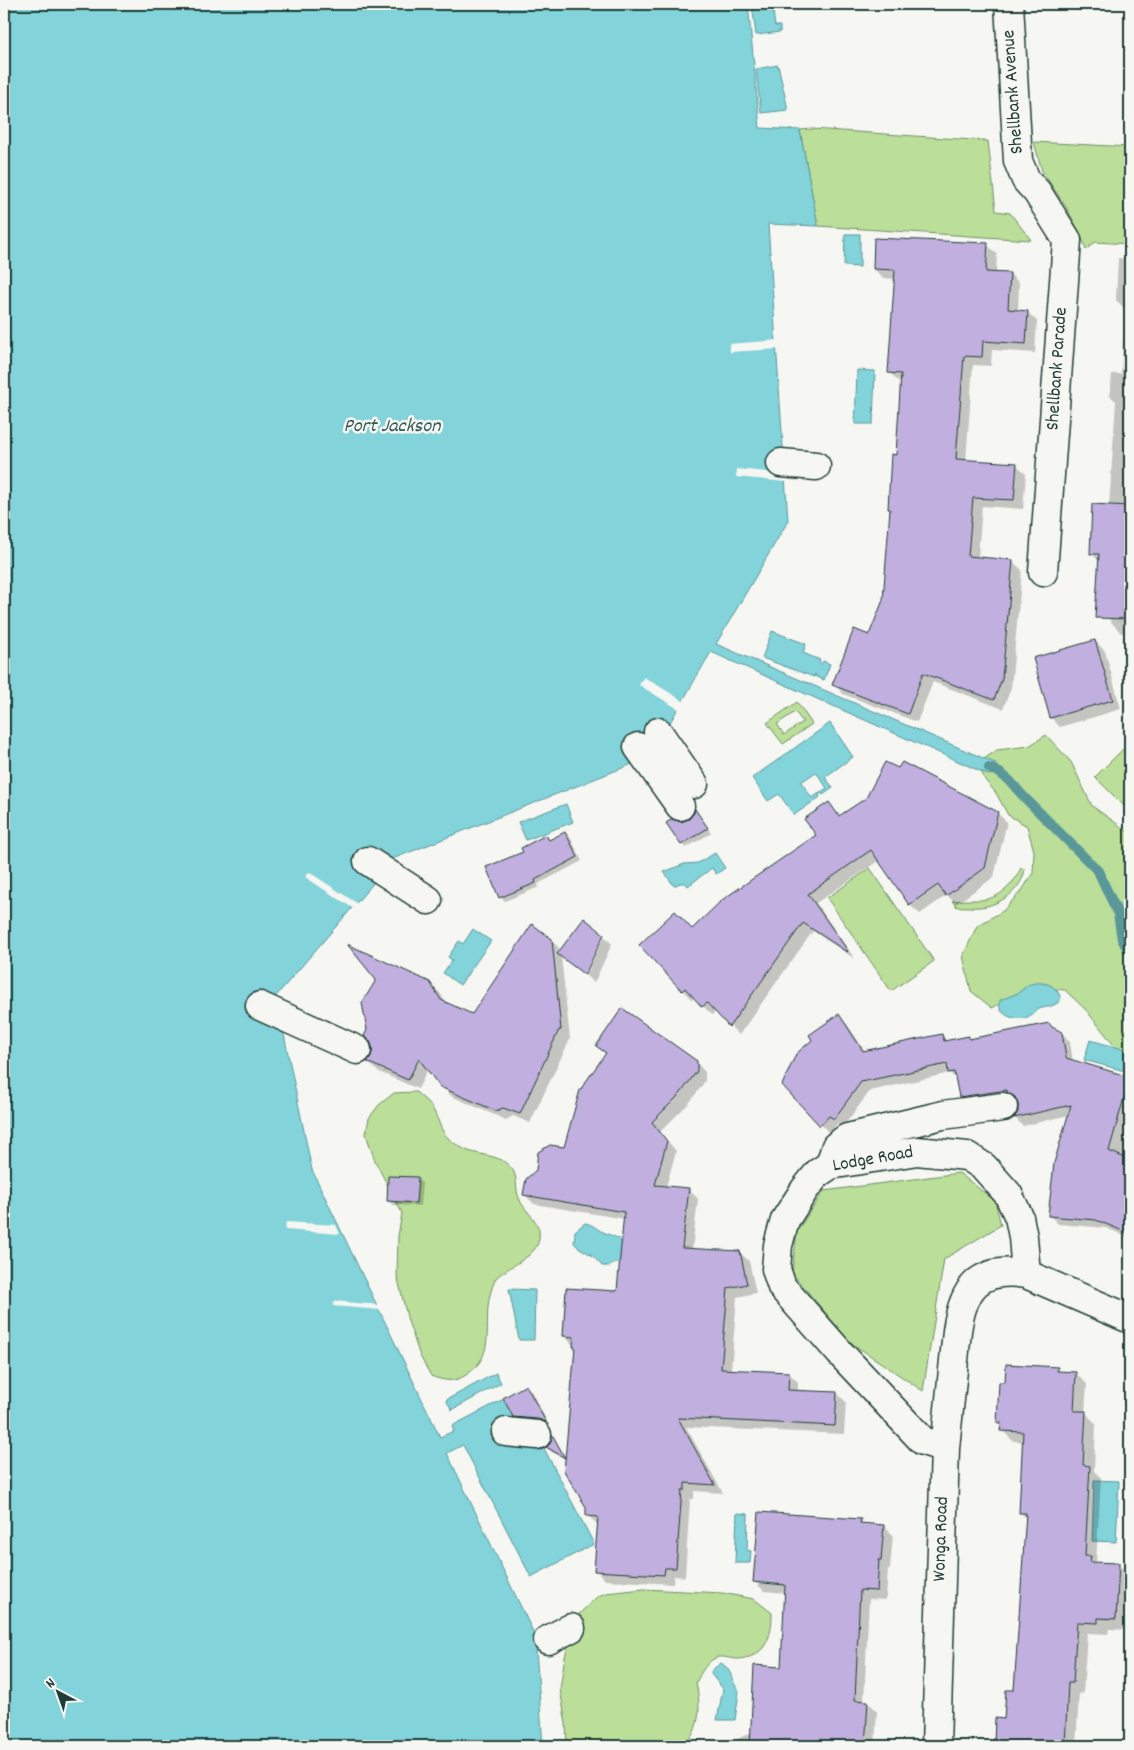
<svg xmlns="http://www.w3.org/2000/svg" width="1134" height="1750" viewBox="0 0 1134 1750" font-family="Dekko,sans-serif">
<rect width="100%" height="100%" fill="#f6f6f2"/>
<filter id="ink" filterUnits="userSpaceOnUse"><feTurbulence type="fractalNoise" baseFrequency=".02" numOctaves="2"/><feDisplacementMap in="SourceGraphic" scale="10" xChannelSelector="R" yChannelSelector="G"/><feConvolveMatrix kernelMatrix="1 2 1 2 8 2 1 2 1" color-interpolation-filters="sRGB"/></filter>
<g filter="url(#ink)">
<path fill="#bbdf99" stroke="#6d8e66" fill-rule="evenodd" d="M 812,129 L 988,141 L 996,211 L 1010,213 L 1031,240 L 818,226 L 800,130 Z
M 1034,142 L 1130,147 L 1130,244 L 1095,242 L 1086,250 L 1081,235 L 1066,207 L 1042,171 Z
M 797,702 L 812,724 L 783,744 L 767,723 ZM 795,712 L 803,722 L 784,735 L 777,724 Z
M 1046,735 L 1071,762 L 1092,806 L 1130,833 L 1130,1065 L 1086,1010 L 1065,990 L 1040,988 L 1011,998 L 992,1008 L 971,991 L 963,956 L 977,926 L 1003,911 L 1023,889 L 1033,873 L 1034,851 L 1027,826 L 1008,815 L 996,793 L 985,780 L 980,768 L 981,761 L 997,750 L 1029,746 Z
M 1130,742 L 1130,812 L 1095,777 Z
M 870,868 L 934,961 L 891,991 L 827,898 Z
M 1021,868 L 1025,869 C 1022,890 1001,905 980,907 C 973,908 965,906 957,907 L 952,901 C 962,900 970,900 980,900 C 1000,899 1013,885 1021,868 Z
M 416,1092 C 422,1098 430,1103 434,1111 C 438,1119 441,1131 448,1138 C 452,1142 459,1146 464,1149 C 480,1157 500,1153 512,1169 C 518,1176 515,1189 519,1198 C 523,1210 536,1217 539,1230 C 543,1257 511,1263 496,1278 C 494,1281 493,1285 492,1288 C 480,1320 500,1353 466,1375 C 454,1383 444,1381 431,1376 L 420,1356 L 408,1321 L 397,1275 L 398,1236 L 402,1213 L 375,1161 L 366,1134 L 369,1118 L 379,1105 L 394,1093 Z
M 959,1173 L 995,1201 L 1001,1225 L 944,1259 L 923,1391 L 850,1342 L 792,1273 L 797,1231 L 824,1191 Z
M 644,1589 L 722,1593 L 754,1599 L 772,1613 C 772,1638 765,1658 737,1659 C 731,1659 724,1656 718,1657 C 707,1660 700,1674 696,1683 C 701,1706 701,1729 684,1746 L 567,1746 L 566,1724 L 560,1689 L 564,1662 L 569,1639 L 579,1614 L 598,1596 L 606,1593 Z"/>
<path fill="#82d3da" stroke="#5a9798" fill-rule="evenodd" d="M 4,4 L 748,4 L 760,128 L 800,130 L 818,226 L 768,224 L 788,521 L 716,644 L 995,763 L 1000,773 L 989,775 L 711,652 L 650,757 L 395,858 L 276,996 L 312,1170 L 440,1437 L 454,1431 L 452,1426 L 515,1393 L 594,1544 L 531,1577 L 463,1445 L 447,1453 L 535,1636 L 543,1746 L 4,1746 Z
M 752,4 L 772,4 L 775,26 L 780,26 L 780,32 L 756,35 Z
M 778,65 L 788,110 L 761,113 L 756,69 Z
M 845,234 L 860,234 L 860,267 L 844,266 Z
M 857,370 L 875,371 L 873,424 L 855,424 Z
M 772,631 L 806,644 L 803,653 L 820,660 L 819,663 L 821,664 L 823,661 L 830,664 L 824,680 L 816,677 L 815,674 L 814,677 L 762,658 Z
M 830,723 L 853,757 L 825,777 L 833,788 L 823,795 L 821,793 L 819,794 L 820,797 L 794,815 L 779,794 L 768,801 L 752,778 ZM 816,772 L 827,788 L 812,798 L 801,782 Z
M 566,804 L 573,822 L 526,840 L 518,822 Z
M 715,853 L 725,868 L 716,874 L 712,868 L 688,886 L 685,883 L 680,883 L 674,886 L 664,872 L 684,864 L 698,863 Z
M 473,929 L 491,941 L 460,985 L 443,973 L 452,960 L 448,957 L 459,941 L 463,944 Z
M 1035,983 C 1048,982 1057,986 1061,999 C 1056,1007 1048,1006 1039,1009 C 1034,1012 1031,1016 1025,1018 C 1018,1020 1003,1017 1000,1008 C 999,1006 1000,1003 1000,1000 L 1018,993 L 1028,985 Z
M 1090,1040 L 1130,1051 L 1125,1071 L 1084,1060 Z
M 585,1223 C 593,1224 596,1229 603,1232 C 611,1236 618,1236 624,1244 L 622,1261 L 609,1266 L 602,1266 L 593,1256 L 578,1247 L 574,1243 L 575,1231 Z
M 509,1289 L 535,1290 L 534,1340 L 519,1340 Z
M 496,1373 L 501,1383 L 452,1410 L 446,1400 Z
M 1094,1480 L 1119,1481 L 1116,1542 L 1092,1541 Z
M 737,1513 L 748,1514 L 747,1550 L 751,1551 L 750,1563 L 735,1563 Z
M 721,1663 C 733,1670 731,1682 739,1691 L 735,1720 L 717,1720 L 723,1689 L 711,1674 L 712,1670 Z"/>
<path fill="#f6f6f2" d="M 778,340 L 779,349 L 730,352 L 729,344 Z
M 737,469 L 787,474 L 787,482 L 736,477 Z
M 644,677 L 685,702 L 680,710 L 639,685 Z
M 309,872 L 358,904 L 354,909 L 305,877 Z
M 286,1222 L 336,1225 L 340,1234 L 285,1230 Z
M 334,1301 L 379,1305 L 381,1310 L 333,1306 Z"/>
<path fill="#0003" d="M 987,245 L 997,254 L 996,274 L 1010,274 L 1019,283 L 1018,311 L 1027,312 L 1037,321 L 1035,353 L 992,350 L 991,366 L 973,365 L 966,461 L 1016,464 L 1026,474 L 1023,509 L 982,506 L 978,558 L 1012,561 L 1022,570 L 1011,688 L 1003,709 L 933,682 L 917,722 L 843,694 L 834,684 L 870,636 L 884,601 L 892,511 L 889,508 L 897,456 L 902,382 L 899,382 L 890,373 L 896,279 L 883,278 L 874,269 Z
M 1118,258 L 1130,259 L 1130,633 L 1121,633 L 1112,623 L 1097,602 L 1100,562 L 1091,553 L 1109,506 L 1116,401 L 1110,396 L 1112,374 L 1121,374 L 1125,309 L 1116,300 Z
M 1095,641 L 1105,651 L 1121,709 L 1060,727 L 1051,718 Z
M 829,804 L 841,817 L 997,813 L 1007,822 L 994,877 L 956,904 L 947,895 L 920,914 L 910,905 L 880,860 L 816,903 L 855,959 L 813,931 L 739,1035 L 716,1011 L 712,1015 L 694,997 L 692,1000 L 641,945 L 692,930 L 817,835 Z
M 696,811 L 711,833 L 686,848 L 682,844 L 681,823 L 689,820 Z
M 565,833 L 570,837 L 582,861 L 538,884 L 539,887 L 505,901 L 500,897 L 525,853 L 546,836 L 550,841 Z
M 602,934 L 583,974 L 561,956 L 570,1039 L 530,1123 L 513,1116 L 506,1120 L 451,1096 L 428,1069 L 418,1089 L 377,1071 L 368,1062 L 373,1056 L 374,1049 L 368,1030 L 430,984 L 440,993 L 446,1003 L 473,1016 L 551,940 L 561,950 Z
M 604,936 L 612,944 L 594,983 L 586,976 Z
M 839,1016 L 847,1024 L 865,1051 L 942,1035 L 948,1042 L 968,1037 L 971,1040 L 1055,1030 L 1062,1033 L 1070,1042 L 1073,1062 L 1130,1079 L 1130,1242 L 1125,1236 L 1106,1228 L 1058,1224 L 1050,1216 L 1069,1115 L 1023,1126 L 1015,1118 L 1019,1113 L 1018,1101 L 1015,1098 L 969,1105 L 960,1096 L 957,1080 L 950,1073 L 870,1091 L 843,1127 L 838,1123 L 829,1133 L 784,1084 Z
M 597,1046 L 696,1062 L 705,1072 L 705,1081 L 690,1102 L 660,1132 L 676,1151 L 666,1187 L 689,1189 L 698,1199 L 692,1250 L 739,1252 L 749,1261 L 756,1293 L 737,1297 L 731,1370 L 789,1373 L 798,1382 L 798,1391 L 837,1393 L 846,1402 L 844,1434 L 686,1427 L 723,1493 L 694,1491 L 694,1499 L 690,1499 L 685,1577 L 674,1576 L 673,1584 L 605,1580 L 596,1570 L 598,1525 L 587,1515 L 588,1507 L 566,1459 L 552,1452 L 548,1448 L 551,1444 L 553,1436 L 566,1459 L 576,1348 L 564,1336 L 619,1293 L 625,1219 L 534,1204 L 525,1195 L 565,1149 L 607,1055 Z
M 417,1179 L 422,1183 L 420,1206 L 393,1205 L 388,1201 Z
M 1057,1368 L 1062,1373 L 1076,1373 L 1087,1384 L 1085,1412 L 1096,1424 L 1094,1471 L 1101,1478 L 1096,1563 L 1119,1565 L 1130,1576 L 1126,1630 L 1109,1629 L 1108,1634 L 1087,1633 L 1083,1694 L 1079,1693 L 1076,1746 L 995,1746 L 996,1720 L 1006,1720 L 1015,1692 L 1027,1519 L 1020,1512 L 1023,1442 L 1013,1441 L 1002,1430 L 1002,1425 L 999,1422 Z
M 526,1387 L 531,1391 L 549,1425 L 519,1421 L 514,1416 Z
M 860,1520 L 864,1524 L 884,1526 L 893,1535 L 890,1569 L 888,1569 L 886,1600 L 869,1599 L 864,1702 L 868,1702 L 877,1711 L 875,1746 L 722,1746 L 752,1732 L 782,1668 L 786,1593 L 764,1591 L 755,1582 Z"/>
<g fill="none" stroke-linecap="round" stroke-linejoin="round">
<path stroke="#5a9798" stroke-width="10" d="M 989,768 L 1000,773 L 1010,781 L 1024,797 L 1098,871 L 1118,914 L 1122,939 L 1130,954"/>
</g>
<path fill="#c1afdf" stroke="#1f3d34" d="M 874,238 L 988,243 L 986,272 L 1010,273 L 1008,309 L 1028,311 L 1026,344 L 983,341 L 982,357 L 964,356 L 956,459 L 1017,463 L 1014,500 L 973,498 L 968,556 L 1013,560 L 1002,679 L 994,700 L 923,673 L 908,714 L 832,685 L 854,629 L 869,635 L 883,600 L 890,509 L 888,509 L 891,454 L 896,455 L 901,374 L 888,373 L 895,270 L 873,269 Z
M 1092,504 L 1130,506 L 1130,619 L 1095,618 L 1099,554 L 1090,554 Z
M 1095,640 L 1113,700 L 1050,718 L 1033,658 Z
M 885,762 L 898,768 L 902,762 L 998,812 L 985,868 L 946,896 L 938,885 L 909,905 L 871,850 L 808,894 L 848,951 L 847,952 L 803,923 L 729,1027 L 707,1003 L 702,1007 L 685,988 L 682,991 L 639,945 L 675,911 L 692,929 L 722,900 L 816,835 L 804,819 L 829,802 L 839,816 L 866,798 Z
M 695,809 L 708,828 L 681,845 L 666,823 L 672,819 L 681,822 L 689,819 L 694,813 Z
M 565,832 L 578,857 L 535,880 L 536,883 L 499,898 L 486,867 L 523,852 L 521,848 L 546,835 L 549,840 Z
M 584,918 L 604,934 L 585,975 L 557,954 Z
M 532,924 L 552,939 L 561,1030 L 559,1030 L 520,1114 L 503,1108 L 496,1111 L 440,1087 L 419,1059 L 408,1080 L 367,1062 L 371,1056 L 373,1049 L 370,1041 L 364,1036 L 367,1030 L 362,1003 L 376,980 L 347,944 L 430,982 L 441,1000 L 472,1014 Z
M 622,1008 L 697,1061 L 697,1071 L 681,1093 L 652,1122 L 667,1141 L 655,1185 L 689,1188 L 682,1248 L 740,1251 L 747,1284 L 728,1288 L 721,1369 L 789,1372 L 788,1390 L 837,1392 L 835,1426 L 678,1418 L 715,1485 L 685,1483 L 685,1490 L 682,1490 L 676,1568 L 665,1568 L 664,1575 L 594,1571 L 598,1517 L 586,1516 L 586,1507 L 564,1471 L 575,1347 L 573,1347 L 574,1337 L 563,1336 L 566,1288 L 617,1291 L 624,1212 L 523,1195 L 526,1179 L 536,1170 L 538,1152 L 550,1145 L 564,1147 L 580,1090 L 606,1053 L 596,1046 Z
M 839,1014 L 863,1051 L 942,1034 L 944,1041 L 969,1036 L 969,1039 L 1049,1023 L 1052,1027 L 1062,1032 L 1066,1058 L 1130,1077 L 1109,1151 L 1130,1160 L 1130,1234 L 1096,1220 L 1048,1216 L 1054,1163 L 1071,1105 L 1014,1118 L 1018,1112 L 1018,1104 L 1015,1097 L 1007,1092 L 1007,1090 L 959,1097 L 954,1072 L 948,1073 L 947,1064 L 861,1082 L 834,1119 L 829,1116 L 820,1126 L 782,1085 L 796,1054 L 812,1040 L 809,1035 Z
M 388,1176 L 418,1177 L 416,1203 L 387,1201 Z
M 1006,1364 L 1058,1367 L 1057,1371 L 1076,1372 L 1074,1411 L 1086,1411 L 1083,1465 L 1090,1466 L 1085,1556 L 1091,1556 L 1090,1562 L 1119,1563 L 1116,1619 L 1098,1618 L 1098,1623 L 1077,1622 L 1073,1683 L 1068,1683 L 1065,1746 L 994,1745 L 995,1718 L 1004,1719 L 1006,1690 L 1014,1690 L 1026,1513 L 1019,1513 L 1023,1432 L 1000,1431 L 1001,1423 L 997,1423 L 999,1382 L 1005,1382 Z
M 526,1385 L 546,1422 L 538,1419 L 513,1417 L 503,1398 Z
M 552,1434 L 565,1458 L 546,1447 L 550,1444 Z
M 759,1512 L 861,1519 L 860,1523 L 884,1525 L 881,1560 L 879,1560 L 877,1591 L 860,1590 L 855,1700 L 868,1701 L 865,1746 L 750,1746 L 754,1665 L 781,1667 L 785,1585 L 753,1582 Z"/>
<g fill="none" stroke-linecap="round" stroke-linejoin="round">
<g stroke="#1f3d34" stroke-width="31">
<path id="minor" d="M 1009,4 L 1018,161 L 1026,180 L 1037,192 L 1067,240 L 1043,572
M 781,463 L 816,466
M 658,732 L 694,784
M 638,747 L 680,806
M 368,861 L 428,900
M 260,1006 L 357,1050
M 830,1165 L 836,1146 L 847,1138 L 943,1115 L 1003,1107
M 506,1432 L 537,1435
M 945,1448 L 923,1441 L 840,1353 L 782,1287 L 776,1269 L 778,1245 L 785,1220 L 805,1189 L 818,1173 L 830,1165 L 917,1151 L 967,1156 L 984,1167 L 1008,1194 L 1019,1217 L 1023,1237 L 1026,1274
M 548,1640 L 571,1628
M 936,1746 L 945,1448 L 957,1331 C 963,1288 979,1266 1026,1274 L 1130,1319"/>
</g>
<use href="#minor" stroke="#f6f6f2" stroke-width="28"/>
</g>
</g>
<g text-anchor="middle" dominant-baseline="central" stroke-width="5" stroke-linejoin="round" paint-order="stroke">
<g font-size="19" fill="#1f3d34" stroke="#f6f6f2">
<text transform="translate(1014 92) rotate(-94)">Shellbank Avenue</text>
<text transform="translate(1058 369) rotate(-86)">Shellbank Parade</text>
<text transform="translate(873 1160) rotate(-10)">Lodge Road</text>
<text transform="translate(942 1539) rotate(-88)">Wonga Road</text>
</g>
<g font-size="20" font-style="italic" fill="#335b55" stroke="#f6f6f2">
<text x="392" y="427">Port Jackson</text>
</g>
</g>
<rect width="1134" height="1750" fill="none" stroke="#f6f6f2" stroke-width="20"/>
<rect x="10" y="10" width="1114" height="1730" fill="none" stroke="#1f3d34" stroke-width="2" filter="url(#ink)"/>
<g transform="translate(58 1692) rotate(319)" stroke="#f6f6f2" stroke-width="4" paint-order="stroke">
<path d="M0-4L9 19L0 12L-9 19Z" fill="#1f3d34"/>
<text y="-8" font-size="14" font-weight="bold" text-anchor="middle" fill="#1f3d34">N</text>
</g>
</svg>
